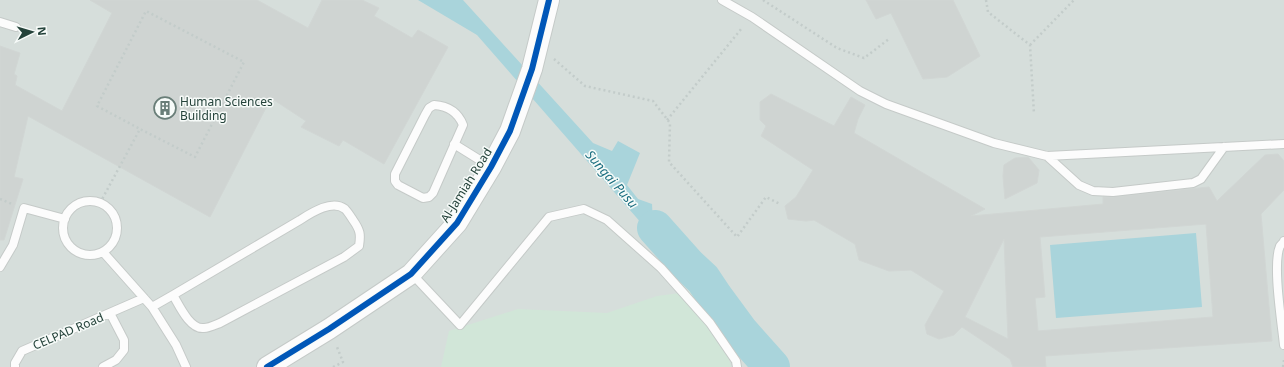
<svg xmlns="http://www.w3.org/2000/svg" width="1284" height="367" viewBox="0 0 1284 367" font-family="'Noto Sans',sans-serif">
<rect width="100%" height="100%" fill="#e8edeb"/>
<path fill="#d6dedb" d="M 0,0 L 1284,0 L 1284,367 L 0,367 Z"/>
<path fill="#d1e6d8" d="M 695,291 L 722,331 L 731,367 L 441,367 L 449,331 L 518,309 L 607,313 L 657,296 Z"/>
<path fill="#a9d4db" d="M 418,0 L 463,0 L 593,143 L 612,151 L 618,141 L 640,153 L 627,185 L 638,199 L 652,204 L 653,223 L 691,258 L 684,272 L 477,35 Z
M 1196,233 L 1202,307 L 1056,318 L 1050,245 Z"/>
<g fill="none" stroke-linecap="round" stroke-linejoin="round">
<path stroke="#a9d4db" stroke-width="36" d="M 655,228 L 688,265 L 703,279 L 715,297 L 740,331 L 772,367"/>
</g>
<path fill="#cfd4d2" stroke="#d1d6d4" fill-rule="evenodd" d="M 90,0 L 257,0 L 308,28 L 322,0 L 362,0 L 379,8 L 374,16 L 412,38 L 418,30 L 448,47 L 384,164 L 343,140 L 339,146 L 301,127 L 306,121 L 271,98 L 210,217 L 28,116 L 14,177 L 23,179 L 4,240 L 0,240 L 0,46 L 20,53 L 14,74 L 17,76 L 15,85 L 62,111 L 112,13 Z
M 866,0 L 953,0 L 980,56 L 947,77 L 923,79 L 891,13 L 876,19 Z
M 771,94 L 834,126 L 851,97 L 865,105 L 858,119 L 854,133 L 985,209 L 971,216 L 1103,204 L 1103,197 L 1114,197 L 1209,187 L 1217,201 L 1265,155 L 1278,154 L 1284,161 L 1284,190 L 1261,214 L 1272,341 L 1045,356 L 1046,367 L 1013,367 L 1010,359 L 962,327 L 954,335 L 939,339 L 927,334 L 925,325 L 944,291 L 911,270 L 889,271 L 859,260 L 855,244 L 814,220 L 806,221 L 788,219 L 785,206 L 796,197 L 813,170 L 761,136 L 766,126 L 760,120 L 760,102 ZM 1206,224 L 1213,317 L 1038,331 L 1035,298 L 1045,297 L 1040,237 ZM 1004,239 L 1008,339 L 965,317 Z
M 1028,157 L 1039,170 L 1037,183 L 1005,199 L 1003,176 L 1004,165 L 1015,158 Z"/>
<g fill="none" stroke-linecap="round" stroke-linejoin="round">
<g stroke="#c5cac8" stroke-width="10">
<path id="service" d="M 722,0 L 752,17 L 860,91 L 886,104 L 994,143 L 1047,156 L 1284,144
M 0,22 L 16,27
M 434,105 C 448,106 458,112 463,125 L 433,193 L 429,197 L 423,198 L 398,185 L 395,181 L 395,174 L 425,115 L 429,108 Z
M 454,144 L 491,167
M 1047,156 L 1079,185 L 1093,191 L 1113,192 L 1193,183 L 1201,179 L 1224,147
M63 228a27 27 0 1 1 54 0a27 27 0 1 1-54 0Z
M 1284,241 C 1284,242 1281,245 1280,246 C 1272,264 1282,324 1284,345
M 103,252 L 152,307 L 176,345 L 186,367
M 0,267 L 13,245 L 24,208 L 65,219
M 412,274 L 460,325 L 549,217 L 584,209 L 607,220 L 661,268 L 710,323 L 736,361 L 737,367
M 152,307 L 173,295 L 300,220 C 311,213 332,199 345,209 C 348,212 351,217 353,220 C 360,230 361,234 359,246 L 344,257 L 220,323 C 215,325 209,328 204,328 C 190,330 179,305 173,295
M 15,367 L 15,363 L 22,351 L 144,298
M 103,367 L 116,360 L 124,350 L 124,340 L 110,313"/>
</g>
<g stroke="#c5cac8" stroke-width="22">
<path id="tertiary" d="M 267,367 L 329,329 L 411,274 L 457,223 L 491,167 L 510,131 L 532,69 L 549,0"/>
</g>
<path stroke="#c3ccca" stroke-width="2.5" stroke-dasharray="2 3" stroke-linecap="butt" d="M 763,0 L 837,48 L 864,58 L 889,39
M 986,0 L 988,12 L 1030,45 L 1034,114
M 1030,45 L 1074,0
M 554,59 L 585,86 L 653,101 L 670,123 L 669,162 L 737,237 L 766,197 L 780,204
M 667,120 L 742,28
M 0,199 L 12,204
M 100,203 L 140,129 L 195,157 L 244,62 L 146,11 L 97,106 L 140,129
M 333,367 L 343,362 L 337,347
M 1283,367 L 1284,360"/>
<use href="#service" stroke="#fcfcfc" stroke-width="8"/>
<use href="#tertiary" stroke="#fcfcfc" stroke-width="20"/>
<g stroke="#f7fbf9" stroke-width="8">
<path id="cycleway" d="M 267,367 L 329,329 L 411,274 L 457,223 L 491,167 L 510,131 L 532,69 L 549,0"/>
</g>
<use href="#cycleway" stroke="#0057b8" stroke-width="6"/>
</g>
<defs>
<g id="building-ring" transform="scale(1.15)"><circle r="9.5" fill="#f7fbf9" stroke="#697e78" stroke-width="1.5"/><path d="M-4-6H4V6H1V3H-1V6H-4ZM-2.5-4.3h1.7v1.8h-1.7ZM.8-4.3h1.7v1.8H.8ZM-2.5-1h1.7V.8h-1.7ZM.8-1h1.7V.8H.8Z" fill="#697e78"/></g>
</defs>
<g fill-rule="evenodd">
<use href="#building-ring" x="165" y="108"/>
</g>
<g text-anchor="middle" dominant-baseline="central" stroke-width="3" stroke-linejoin="round" paint-order="stroke">
<g font-size="12" fill="#24423a" stroke="#f7fbf9" text-anchor="start">
<text x="180" y="101">Human Sciences<tspan x="180" dy="14">Building</tspan></text>
</g>
<g font-size="12" fill="#24423a" stroke="#f7fbf9">
<text transform="translate(466 185) rotate(-58)">Al-Jamiah Road</text>
<text transform="translate(68 331) rotate(-23)">CELPAD Road</text>
</g>
<g font-size="13" font-style="italic" fill="#1c6f80" stroke="#f7fbf9">
<text transform="translate(612 179) rotate(49)">Sungai Pusu</text>
</g>
</g>
<g transform="translate(32 32) rotate(85)" stroke="#f7fbf9" stroke-width="3" paint-order="stroke">
<path d="M0-3L7 15L0 10L-7 15Z" fill="#24423a"/>
<text y="-6" font-size="11" font-weight="bold" text-anchor="middle" fill="#24423a">N</text>
</g>
</svg>
